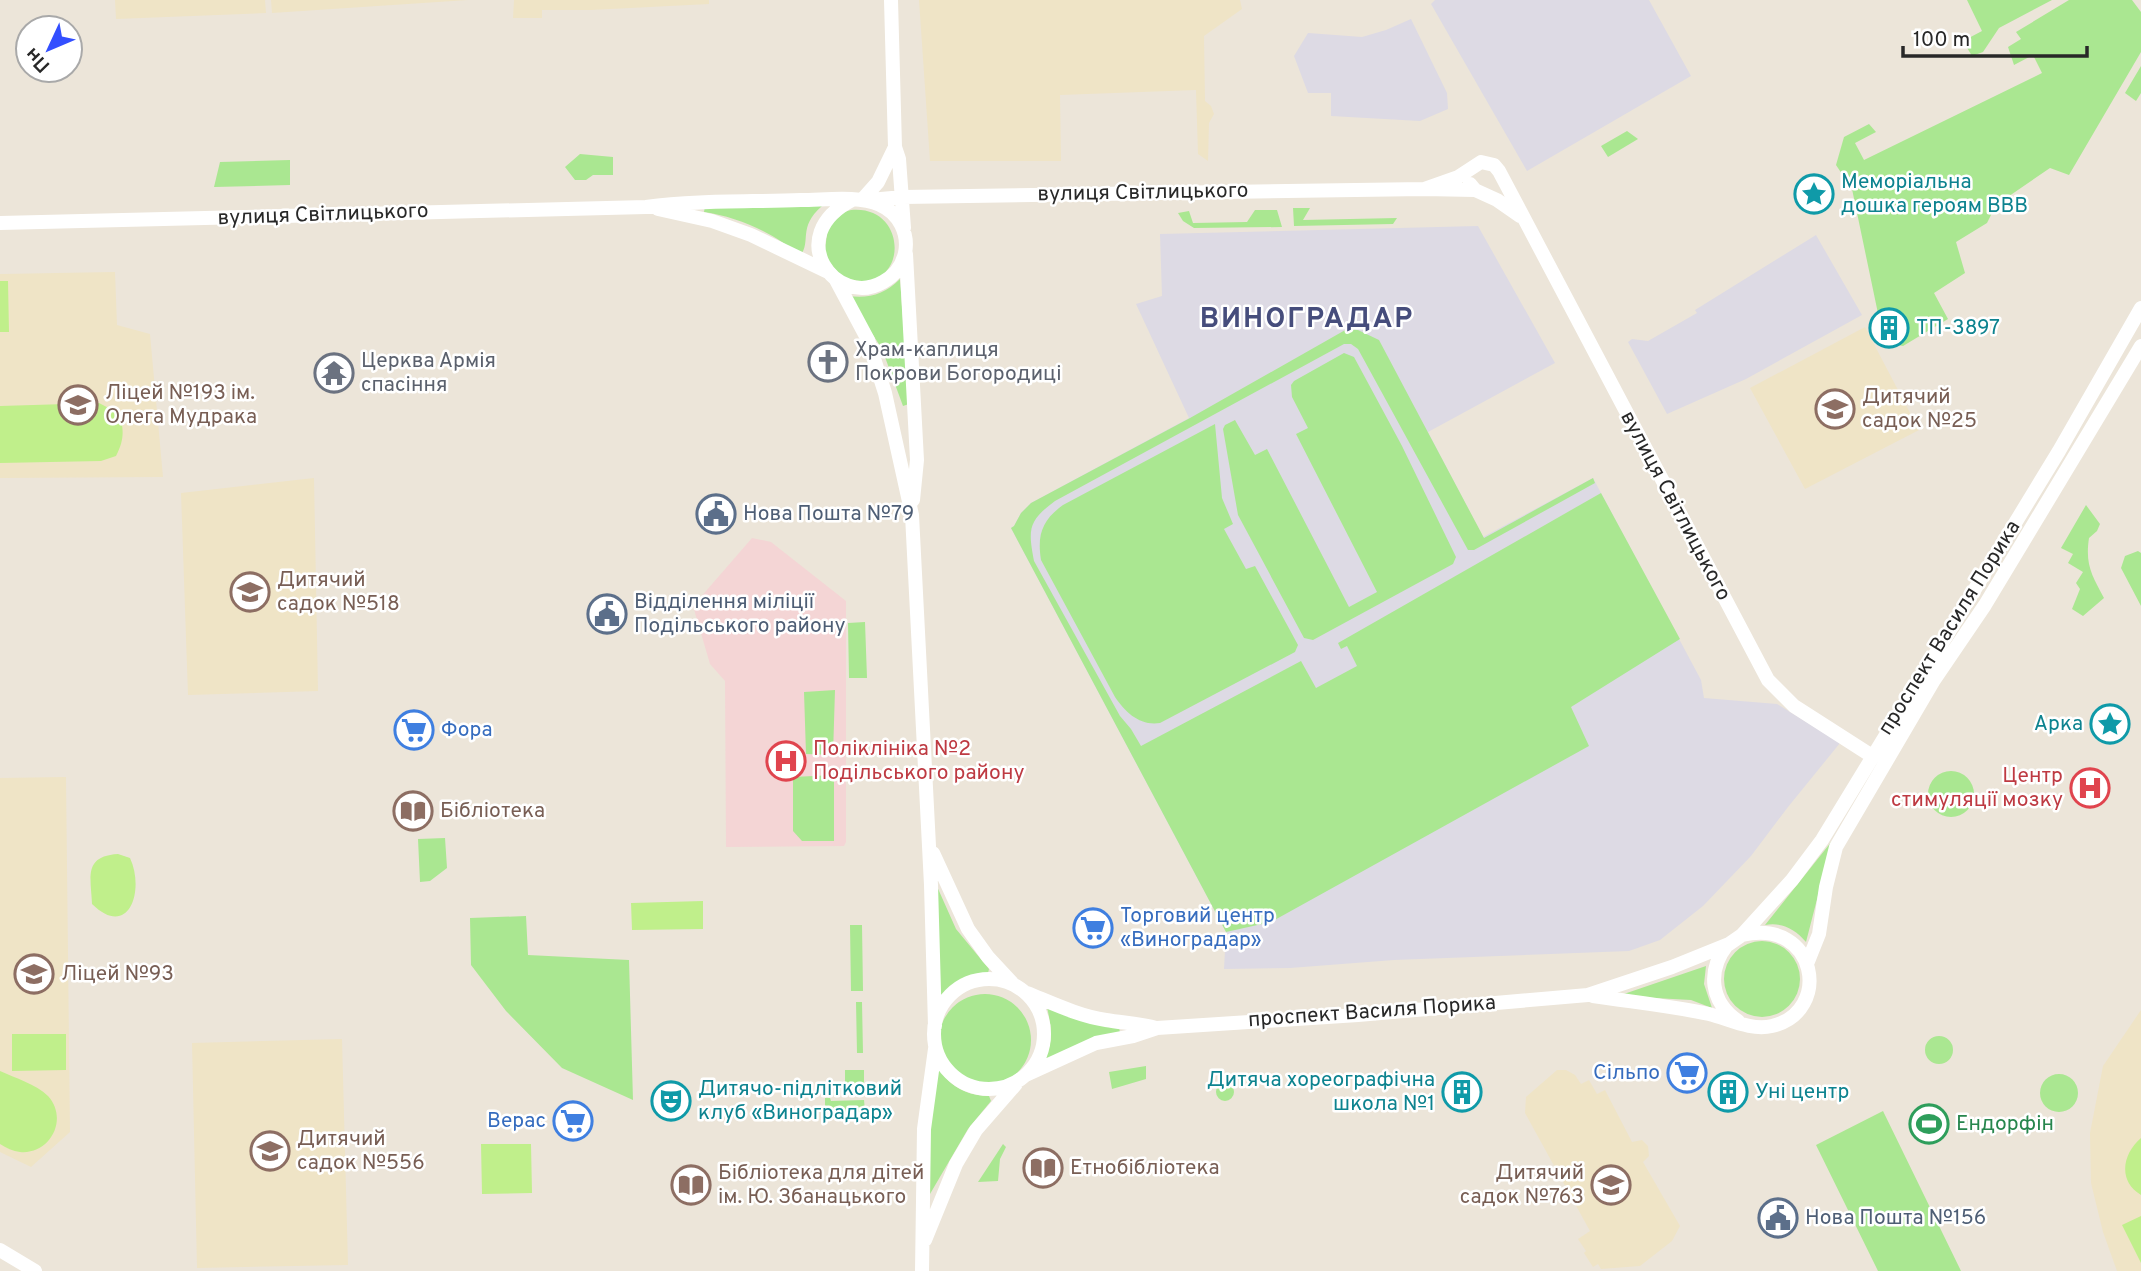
<svg xmlns="http://www.w3.org/2000/svg" width="2141" height="1271" viewBox="0 0 2141 1271" font-family="Overpass,sans-serif">
<rect width="100%" height="100%" fill="#ece5d9"/>
<path fill="#dddae4" d="M 1435,0 L 1649,0 L 1691,76 L 1527,171 L 1431,4 Z
M 1411,19 L 1447,93 L 1448,109 L 1420,121 L 1331,116 L 1331,93 L 1308,93 L 1294,56 L 1308,33 L 1362,37 L 1386,30 Z
M 1478,226 L 1555,363 L 1428,432 L 1483,537 L 1593,478 L 1701,680 L 1704,698 L 1777,704 L 1840,743 L 1788,807 L 1751,856 L 1703,906 L 1660,940 L 1629,951 L 1394,960 L 1290,968 L 1224,969 L 1226,932 L 1011,528 L 1014,526 L 1021,513 L 1031,503 L 1189,418 L 1136,304 L 1162,296 L 1160,234 Z
M 1816,235 L 1862,315 L 1746,379 L 1667,414 L 1628,342 L 1632,339 L 1648,341 L 1697,313 L 1695,310 Z"/>
<path fill="#efe4c6" d="M 115,0 L 265,0 L 266,13 L 116,19 Z
M 271,0 L 468,0 L 272,13 Z
M 514,0 L 709,0 L 709,4 L 591,10 L 542,10 L 542,18 L 513,18 Z
M 919,0 L 1240,0 L 1242,9 L 1204,36 L 1205,101 L 1211,106 L 1214,114 L 1209,123 L 1208,161 L 1198,154 L 1196,90 L 1060,95 L 1061,161 L 930,161 Z
M 115,272 L 117,325 L 150,334 L 163,477 L 0,478 L 0,274 Z
M 1865,327 L 1919,430 L 1805,489 L 1750,388 Z
M 314,478 L 318,691 L 188,695 L 181,493 Z
M 66,777 L 70,1132 L 31,1167 L 0,1152 L 0,778 Z
M 2141,1010 L 2141,1271 L 2117,1271 L 2103,1232 L 2091,1183 L 2090,1133 L 2103,1066 Z
M 342,1039 L 348,1265 L 197,1268 L 192,1043 Z
M 1557,1070 L 1566,1070 L 1575,1075 L 1581,1084 L 1589,1080 L 1597,1094 L 1605,1090 L 1632,1142 L 1642,1140 L 1648,1146 L 1649,1156 L 1643,1162 L 1680,1226 L 1672,1241 L 1640,1266 L 1601,1269 L 1598,1264 L 1593,1267 L 1584,1253 L 1586,1251 L 1578,1239 L 1590,1231 L 1525,1113 L 1526,1097 Z"/>
<path fill="#f4d5d5" d="M 752,538 L 771,542 L 846,601 L 846,842 L 844,846 L 726,847 L 725,681 L 710,664 L 693,606 Z"/>
<path fill="#aae791" d="M 1967,0 L 2052,0 L 1999,28 L 1983,52 L 1972,56 L 1963,41 L 1982,31 Z
M 2069,0 L 2132,0 L 2141,12 L 2141,52 L 2069,175 L 2050,168 L 1996,205 L 1987,223 L 1956,242 L 1965,273 L 1934,293 L 1948,319 L 1903,346 L 1893,344 L 1887,337 L 1897,333 L 1891,318 L 1880,323 L 1852,189 L 1836,165 L 1844,137 L 1869,124 L 1876,132 L 1855,143 L 1864,160 L 2042,73 L 2033,55 L 2014,65 L 2008,47 L 2021,39 L 2016,32 Z
M 2141,66 L 2141,93 L 2136,101 L 2125,93 Z
M 1627,131 L 1638,139 L 1608,157 L 1601,146 Z
M 580,154 L 613,157 L 613,175 L 593,175 L 586,180 L 575,180 L 565,167 Z
M 290,160 L 290,185 L 214,187 L 220,162 Z
M 705,206 L 822,206 C 797,228 812,241 800,256 C 775,233 738,217 704,212 Z
M 1293,208 L 1310,208 L 1303,220 L 1397,218 L 1393,224 L 1294,226 Z
M 851,210 C 905,205 908,279 865,281 C 858,282 850,279 843,278 L 824,256 L 828,227 L 844,212 Z
M 1255,210 L 1277,210 L 1282,227 L 1194,228 L 1183,221 L 1178,213 L 1189,211 L 1193,223 L 1247,222 Z
M 900,279 L 909,404 L 903,406 L 882,349 L 848,296 C 869,299 885,294 900,279 Z
M 1347,329 L 1358,330 L 1379,340 L 1484,538 L 1593,478 L 1595,483 L 1474,550 L 1468,550 L 1358,349 L 1351,344 L 1344,344 L 1055,501 C 1028,521 1028,529 1034,561 L 1120,716 L 1131,729 L 1141,746 L 1301,661 L 1316,688 L 1357,666 L 1347,646 L 1341,649 L 1338,643 L 1601,493 L 1680,639 L 1571,707 L 1589,746 L 1271,922 L 1226,932 L 1011,528 L 1014,526 L 1021,513 L 1031,503 L 1190,418 Z
M 1344,353 L 1354,357 L 1402,446 L 1456,557 L 1453,564 L 1313,640 L 1304,638 L 1238,515 L 1223,429 L 1225,425 L 1235,420 L 1255,455 L 1267,449 L 1349,607 L 1377,592 L 1296,434 L 1308,428 L 1292,397 L 1291,385 L 1294,381 Z
M 1215,424 L 1222,498 L 1233,524 L 1224,529 L 1246,569 L 1255,566 L 1298,645 L 1295,652 L 1160,723 C 1140,726 1126,713 1115,697 L 1041,560 C 1037,535 1042,520 1063,505 Z
M 2086,505 L 2100,524 L 2097,531 L 2089,538 C 2085,565 2092,575 2104,598 L 2083,616 L 2072,609 L 2080,589 L 2076,583 L 2083,572 L 2068,563 L 2073,554 L 2061,548 Z
M 2138,551 L 2141,553 L 2141,606 L 2121,568 L 2125,556 Z
M 865,622 L 867,678 L 849,678 L 848,623 Z
M 835,690 L 833,755 L 806,754 L 804,692 Z
M1928 794a23 23 0 1 1 46 0a23 23 0 1 1-46 0Z
M 834,775 L 834,841 L 802,841 L 793,831 L 793,777 Z
M 445,838 L 447,868 L 430,881 L 420,882 L 418,839 Z
M 1832,841 L 1806,942 C 1795,929 1782,922 1765,925 Z
M 935,882 L 956,929 L 989,969 L 988,973 C 968,974 956,982 942,996 L 939,995 Z
M 526,916 L 528,955 L 629,960 L 633,1100 L 562,1068 L 506,1011 L 471,965 L 470,918 Z
M 850,925 L 862,925 L 863,991 L 851,991 Z
M1724 979a38 38 0 1 1 76 0a38 38 0 1 1-76 0Z
M 1706,966 L 1704,984 L 1712,1008 L 1691,1000 L 1618,996 Z
M939 1040a46 46 0 1 1 92 0a46 46 0 1 1-92 0Z
M 856,1002 L 862,1002 L 863,1053 L 857,1053 Z
M 1047,1007 L 1119,1027 L 1120,1033 L 1043,1062 C 1054,1040 1052,1031 1047,1007 Z
M1925 1050a14 14 0 1 1 28 0a14 14 0 1 1-28 0Z
M 934,1058 C 943,1082 963,1096 989,1096 L 991,1101 L 968,1129 L 930,1194 L 925,1192 Z
M 1146,1066 L 1146,1079 L 1112,1089 L 1109,1072 Z
M 845,1070 L 864,1070 L 864,1088 L 845,1088 Z
M2040 1093a19 19 0 1 1 38 0a19 19 0 1 1-38 0Z
M1216 1092a9 9 0 1 1 18 0a9 9 0 1 1-18 0Z
M 825,1098 L 830,1098 L 831,1101 L 864,1100 L 865,1111 L 825,1113 Z
M 1883,1111 L 1961,1271 L 1878,1271 L 1816,1145 Z
M 1003,1144 L 1006,1147 L 1000,1159 L 998,1181 L 978,1182 Z"/>
<path fill="#c0ef8b" d="M 0,281 L 8,281 L 9,332 L 0,332 Z
M 99,403 L 120,414 C 124,431 124,441 116,456 L 101,461 L 0,463 L 0,406 Z
M 118,854 L 130,858 C 145,890 129,940 92,904 C 91,878 83,856 118,854 Z
M 703,901 L 703,929 L 632,930 L 631,903 Z
M 12,1034 L 66,1034 L 66,1070 L 12,1071 Z
M 0,1071 C 15,1078 36,1084 48,1096 C 69,1119 50,1155 20,1152 C 13,1151 6,1148 0,1144 Z
M 2141,1138 L 2141,1195 C 2117,1181 2123,1153 2141,1138 Z
M 481,1144 L 531,1144 L 532,1193 L 482,1194 Z
M 2141,1216 L 2141,1263 L 2122,1225 Z"/>
<g fill="none" stroke-linecap="round" stroke-linejoin="round">
<path stroke="#fff" stroke-width="14" d="M 891,0 L 895,147 L 899,159 L 904,228
M 1470,184 L 1475,190 L 1497,200 L 1520,216
M 1424,189 L 1458,177 L 1481,162 L 1494,165 L 1499,171 L 1768,680 L 1794,706 L 1872,756
M 862,200 L 878,182 L 895,147
M 870,200 L 903,197 L 1424,189 L 1475,190
M 658,209 L 712,221 L 751,235 L 828,272
M 0,223 L 646,207 C 697,200 749,202 801,200 C 825,200 858,195 880,205 C 899,213 909,234 905,253 C 902,266 894,276 883,282 C 836,309 782,236 852,200
M 906,254 L 917,460 L 913,500
M 836,280 L 868,340 L 885,393 L 912,515 L 931,885 L 935,1026
M 933,853 L 968,929 L 988,957 L 1013,984
M 1727,945 C 1707,971 1710,1002 1738,1021
M 1807,964 L 1819,934 L 1826,887 L 1836,847 L 1934,680 L 1985,605 L 2141,346
M934 1034a55 55 0 1 1 110 0a55 55 0 1 1-110 0Z
M 1027,993 C 1052,1003 1079,1016 1106,1020 C 1123,1023 1139,1023 1156,1028
M 1593,996 C 1632,1002 1671,1006 1709,1014 C 1729,1019 1751,1031 1772,1026 C 1833,1012 1817,917 1742,935
M 1026,1075 L 1096,1043 L 1133,1036 L 1157,1028 L 1358,1015 L 1588,995 L 1672,967 L 1729,944 L 1742,935 L 1792,880 L 1822,840 L 2059,451 L 2141,308
M 925,1240 L 956,1164 L 976,1130 L 1016,1084
M 0,1250 L 35,1271
M 922,1271 L 924,1129 L 935,1049"/>
</g>
<defs>
<g id="sight-ring" transform="scale(2.0125)"><circle r="9.5" fill="#fff" stroke="#0f9aa8" stroke-width="1.5"/><path d="M0-6L1.8-2.2L6-1.7L2.9 1.2L3.7 5.4L0 3.3L-3.7 5.4L-2.9 1.2L-6-1.7L-1.8-2.2Z" fill="#0f9aa8"/></g>
<g id="building-ring" transform="scale(2.0125)"><circle r="9.5" fill="#fff" stroke="#0f9aa8" stroke-width="1.5"/><path d="M-4-6H4V6H1V3H-1V6H-4ZM-2.5-4.3h1.7v1.8h-1.7ZM.8-4.3h1.7v1.8H.8ZM-2.5-1h1.7V.8h-1.7ZM.8-1h1.7V.8H.8Z" fill="#0f9aa8"/></g>
<g id="church-ring" transform="scale(2.0125)"><circle r="9.5" fill="#fff" stroke="#6b7280" stroke-width="1.5"/><path d="M-1.2-6h2.4v3.5h3.3v2.4h-3.3V6h-2.4V-.1h-3.3v-2.4h3.3Z" fill="#6b7280"/></g>
<g id="temple-ring" transform="scale(2.0125)"><circle r="9.5" fill="#fff" stroke="#6b7280" stroke-width="1.5"/><path d="M0-6L5-2H3V0L6.5 2.5H4V6H1.5V3h-3V6H-4V2.5H-6.5L-3 0V-2H-5Z" fill="#6b7280"/></g>
<g id="school-ring" transform="scale(2.0125)"><circle r="9.5" fill="#fff" stroke="#8d6e63" stroke-width="1.5"/><path d="M0-5L7-2L0 1L-7-2ZM-4 1L0 2.5L4 1V4Q0 6-4 4Z" fill="#8d6e63"/></g>
<g id="civic-ring" transform="scale(2.0125)"><circle r="9.5" fill="#fff" stroke="#5c6f8a" stroke-width="1.5"/><path d="M-.6-6.5H3V-4.5H.6V-3L4-1V1h2V6H-6V1h2V-1L-.6-3ZM-1.2 2.5V6h2.4V2.5Z" fill="#5c6f8a"/></g>
<g id="supermarket-ring" transform="scale(2.0125)"><circle r="9.5" fill="#fff" stroke="#3f7fe0" stroke-width="1.5"/><path d="M-6-5.5h2.5l.6 2H6L4.5 2H-2.5L-4.4-4H-6ZM-1.5 3.2a1.3 1.3 0 1 0 .1 0ZM3 3.2a1.3 1.3 0 1 0 .1 0Z" fill="#3f7fe0"/></g>
<g id="hospital-ring" transform="scale(2.0125)"><circle r="9.5" fill="#fff" stroke="#e0444e" stroke-width="1.5"/><path d="M-5-5h3v3.5h4V-5h3V5h-3V1.5h-4V5h-3Z" fill="#e0444e"/></g>
<g id="library-ring" transform="scale(2.0125)"><circle r="9.5" fill="#fff" stroke="#8d6e63" stroke-width="1.5"/><path d="M-6-4Q-3-5.5-.7-3.5V5Q-3 3-6 4ZM6-4Q3-5.5 .7-3.5V5Q3 3 6 4Z" fill="#8d6e63"/></g>
<g id="theatre-ring" transform="scale(2.0125)"><circle r="9.5" fill="#fff" stroke="#0f9aa8" stroke-width="1.5"/><path d="M-5-5.5Q0-4 5-5.5V0Q5 5 0 6Q-5 5-5 0ZM-3.3-2.5H-1v1.5H-3.3ZM1-2.5H3.3v1.5H1ZM-2.8 1Q0 5.5 2.8 1Z" fill="#0f9aa8"/></g>
<g id="stadium-ring" transform="scale(2.0125)"><circle r="9.5" fill="#fff" stroke="#2e9e5b" stroke-width="1.5"/><path d="M0-5a6.5 5 0 1 0 0 10a6.5 5 0 1 0 0-10ZM-3.5-1.8h7v3.6h-7Z" fill="#2e9e5b"/></g>
</defs>
<g fill-rule="evenodd">
<use href="#sight-ring" x="1814" y="194"/>
<use href="#building-ring" x="1889" y="328"/>
<use href="#church-ring" x="828" y="362"/>
<use href="#temple-ring" x="334" y="373"/>
<use href="#school-ring" x="78" y="405"/>
<use href="#school-ring" x="1835" y="409"/>
<use href="#civic-ring" x="716" y="514"/>
<use href="#school-ring" x="250" y="592"/>
<use href="#civic-ring" x="607" y="614"/>
<use href="#sight-ring" x="2110" y="724"/>
<use href="#supermarket-ring" x="414" y="730"/>
<use href="#hospital-ring" x="786" y="761"/>
<use href="#hospital-ring" x="2090" y="788"/>
<use href="#library-ring" x="413" y="811"/>
<use href="#supermarket-ring" x="1093" y="928"/>
<use href="#school-ring" x="34" y="974"/>
<use href="#supermarket-ring" x="1687" y="1073"/>
<use href="#building-ring" x="1462" y="1092"/>
<use href="#building-ring" x="1728" y="1092"/>
<use href="#theatre-ring" x="671" y="1101"/>
<use href="#supermarket-ring" x="573" y="1121"/>
<use href="#stadium-ring" x="1929" y="1124"/>
<use href="#school-ring" x="270" y="1151"/>
<use href="#library-ring" x="1043" y="1168"/>
<use href="#library-ring" x="691" y="1185"/>
<use href="#school-ring" x="1611" y="1185"/>
<use href="#civic-ring" x="1778" y="1218"/>
</g>
<g text-anchor="middle" dominant-baseline="central" stroke-width="5" stroke-linejoin="round" paint-order="stroke">
<g font-size="21" fill="#0d838f" stroke="#fff" text-anchor="start">
<text x="1841" y="182">Меморіальна<tspan x="1841" dy="24">дошка героям ВВВ</tspan></text>
<text x="1916" y="328">ТП-3897</text>
<text x="2083" y="724" text-anchor="end">Арка</text>
<text x="1435" y="1080" text-anchor="end">Дитяча хореографічна<tspan x="1435" dy="24">школа №1</tspan></text>
<text x="698" y="1089">Дитячо-підлітковий<tspan x="698" dy="24">клуб «Виноградар»</tspan></text>
<text x="1755" y="1092">Уні центр</text>
</g>
<g font-size="21" fill="#282828" stroke="#fff">
<text transform="translate(1143 193) rotate(-1)">вулиця Світлицького</text>
<text transform="translate(323 215) rotate(-2)">вулиця Світлицького</text>
<text transform="translate(1675 506) rotate(62)">вулиця Світлицького</text>
<text transform="translate(1950 628) rotate(-58)">проспект Василя Порика</text>
<text transform="translate(1372 1012) rotate(-4)">проспект Василя Порика</text>
</g>
<g font-size="21" fill="#5b616d" stroke="#fff" text-anchor="start">
<text x="855" y="350">Храм-каплиця<tspan x="855" dy="24">Покрови Богородиці</tspan></text>
<text x="361" y="361">Церква Армія<tspan x="361" dy="24">спасіння</tspan></text>
</g>
<g font-size="21" fill="#785e54" stroke="#fff" text-anchor="start">
<text x="105" y="393">Ліцей №193 ім.<tspan x="105" dy="24">Олега Мудрака</tspan></text>
<text x="1862" y="397">Дитячий<tspan x="1862" dy="24">садок №25</tspan></text>
<text x="277" y="580">Дитячий<tspan x="277" dy="24">садок №518</tspan></text>
<text x="440" y="811">Бібліотека</text>
<text x="61" y="974">Ліцей №93</text>
<text x="297" y="1139">Дитячий<tspan x="297" dy="24">садок №556</tspan></text>
<text x="1070" y="1168">Етнобібліотека</text>
<text x="718" y="1173">Бібліотека для дітей<tspan x="718" dy="24">ім. Ю. Збанацького</tspan></text>
<text x="1584" y="1173" text-anchor="end">Дитячий<tspan x="1584" dy="24">садок №763</tspan></text>
</g>
<g font-size="21" fill="#4e5e75" stroke="#fff" text-anchor="start">
<text x="743" y="514">Нова Пошта №79</text>
<text x="634" y="602">Відділення міліції<tspan x="634" dy="24">Подільського району</tspan></text>
<text x="1805" y="1218">Нова Пошта №156</text>
</g>
<g font-size="21" fill="#366cbe" stroke="#fff" text-anchor="start">
<text x="441" y="730">Фора</text>
<text x="1120" y="916">Торговий центр<tspan x="1120" dy="24">«Виноградар»</tspan></text>
<text x="1660" y="1073" text-anchor="end">Сільпо</text>
<text x="546" y="1121" text-anchor="end">Верас</text>
</g>
<g font-size="21" fill="#be3a42" stroke="#fff" text-anchor="start">
<text x="813" y="749">Поліклініка №2<tspan x="813" dy="24">Подільського району</tspan></text>
<text x="2063" y="776" text-anchor="end">Центр<tspan x="2063" dy="24">стимуляції мозку</tspan></text>
</g>
<g font-size="21" fill="#27864d" stroke="#fff" text-anchor="start">
<text x="1956" y="1124">Ендорфін</text>
</g>
<g font-size="28" font-weight="bold" letter-spacing="2" fill="#464d7c" stroke="#fff">
<text x="1307" y="320">ВИНОГРАДАР</text>
</g>
</g>
<g transform="translate(49 49) rotate(226)"><circle r="33" fill="#ffffff" stroke="#a9a9a9" stroke-width="2"/>
<path d="M0-5L12 26L0 18L-12 26Z" fill="#334fff"/>
<text y="-10" font-size="19" font-weight="bold" text-anchor="middle" fill="#282828">Пн</text>
</g>
<path d="M1903 46v10h184v-10" fill="none" stroke="#282828" stroke-width="3.5"/>
<text x="1913" y="46" font-size="21" fill="#282828" stroke="#ffffff" stroke-width="5" paint-order="stroke">100 m</text>
</svg>
